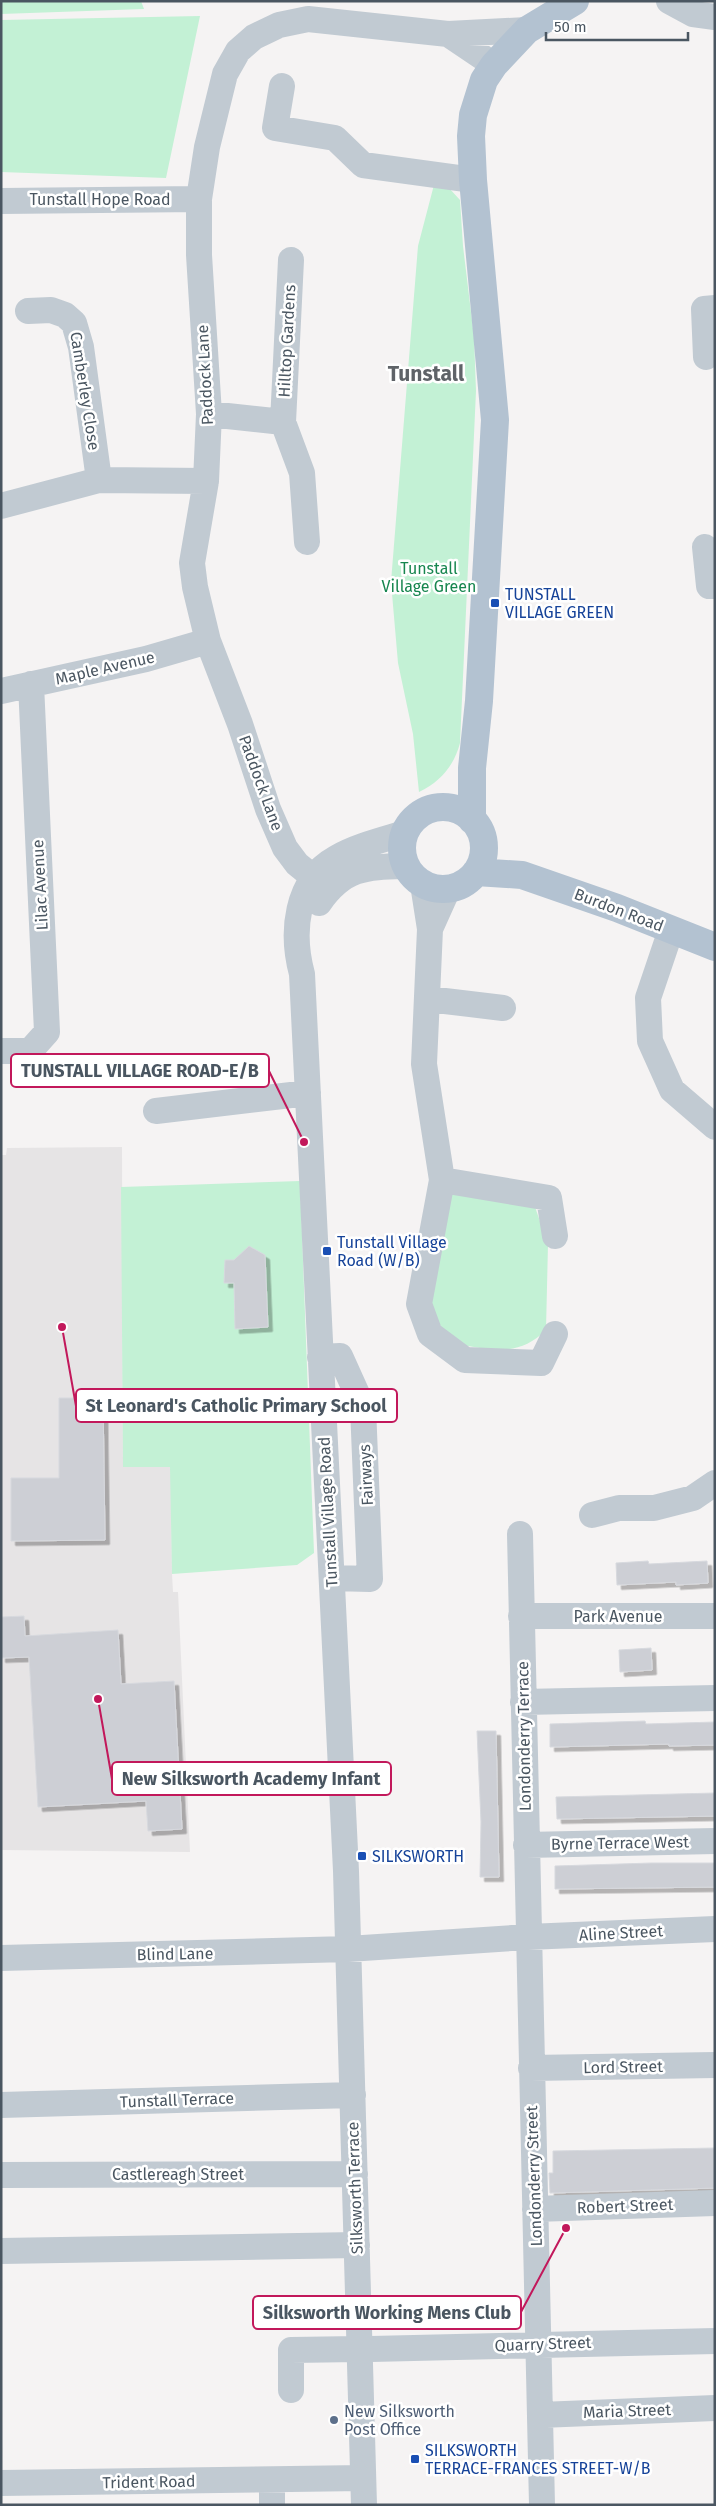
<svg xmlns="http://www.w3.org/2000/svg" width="716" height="2506" viewBox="0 0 716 2506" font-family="'Fira Sans',sans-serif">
<defs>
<filter id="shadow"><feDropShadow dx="4.5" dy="4.5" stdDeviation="0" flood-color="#0004"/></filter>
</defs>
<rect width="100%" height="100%" fill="#f5f3f3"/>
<path fill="#e6e4e5" d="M 122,1147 L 123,1466 L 171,1467 L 172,1574 L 173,1592 L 178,1592 L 190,1852 L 1,1850 L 1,1155 L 6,1155 L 7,1148 Z"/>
<path fill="#c3f1d5" d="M 1,1 L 141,1 L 144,9 L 1,14 Z
M 200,16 L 166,178 L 1,172 L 1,20 Z
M 435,181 L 449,188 L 460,200 L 463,246 L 474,337 L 476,391 L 460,743 C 454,766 440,782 419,792 L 413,734 L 398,663 L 391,582 L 418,246 Z
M 300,1181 L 314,1553 L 297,1565 L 172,1574 L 170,1467 L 123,1467 L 121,1187 Z
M 445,1191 L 535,1207 L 548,1244 L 546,1330 C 518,1358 489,1350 453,1343 L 437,1321 L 428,1297 Z"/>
<path fill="#cdcfd5" stroke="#d7d9de" filter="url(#shadow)" d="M 249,1246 L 265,1255 L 268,1327 L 235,1329 L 234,1283 L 224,1283 L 225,1260 L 234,1260 Z
M 59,1398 L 103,1398 L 105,1540 L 11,1541 L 11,1478 L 59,1478 Z
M 648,1561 L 649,1564 L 707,1561 L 708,1583 L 676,1585 L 676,1582 L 617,1585 L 616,1563 Z
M 24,1616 L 25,1636 L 118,1630 L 121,1684 L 174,1681 L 182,1829 L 148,1831 L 146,1801 L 38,1807 L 29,1657 L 1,1658 L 1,1617 Z
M 651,1648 L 652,1670 L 620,1672 L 619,1650 Z
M 645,1721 L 646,1724 L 715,1722 L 715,1745 L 669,1746 L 669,1744 L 550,1747 L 550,1724 Z
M 477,1731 L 496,1731 L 499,1877 L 480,1877 L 481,1822 Z
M 715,1793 L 715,1816 L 557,1819 L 556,1797 Z
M 651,1863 L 715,1863 L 715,1887 L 555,1889 L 555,1866 Z
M 715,2148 L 715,2188 L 550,2193 L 549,2173 L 553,2173 L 553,2151 Z"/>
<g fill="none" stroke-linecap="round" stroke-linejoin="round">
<path stroke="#c1cad2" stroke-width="26" d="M 669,1 L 693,14 L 715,17
M 448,34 L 494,65
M 282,86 L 275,128 L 335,138 L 363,165 L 473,180
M 1,201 L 199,199
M 28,311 L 51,310 L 65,315 L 74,323 L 81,347 L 99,480
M 706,357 L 704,309 L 715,308
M 209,414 L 283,422 L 302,473 L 307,542
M 283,422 L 291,260
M 1,506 L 99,480 L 206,481
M 705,547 L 709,586 L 715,586
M 1,691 L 146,659 L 208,641
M 423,884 L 430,929 L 424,1064 L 442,1180 L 419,1304 L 430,1334 L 465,1360 L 541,1363 L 555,1334
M 329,890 L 297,864 L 285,848 L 268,809 L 240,724 L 208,641 L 195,587 L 192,563 L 206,481 L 209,414 L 199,255 L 199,199 L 207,147 L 225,74 L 238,51 L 254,37 L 279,25 L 308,19 L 448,34 L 527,30
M 319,903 C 344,867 366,867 406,866
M 430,929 L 448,889
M 671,930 L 648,998 L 650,1041 L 672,1090 L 715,1127
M 428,999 L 503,1008
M 1,1051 L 30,1051 L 47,1032 L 31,684
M 156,1111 L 308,1093
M 442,1180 L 549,1198 L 555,1236
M 320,1357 L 340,1356 L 363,1407 L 370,1579 L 332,1578
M 592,1515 L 619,1508 L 654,1508 L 693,1498 L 715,1483
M 520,1534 L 542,2505
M 521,1616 L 715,1616
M 523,1702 L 715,1698
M 526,1845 L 715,1841
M 1,1958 L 348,1949 L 528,1937 L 715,1929
M 531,2068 L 715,2065
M 1,2105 L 353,2095
M 1,2175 L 355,2174
M 535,2209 L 715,2203
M 1,2251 L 357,2245
M 371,2349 L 715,2341
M 291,2390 L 291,2350 L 358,2349
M 540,2415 L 715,2408
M 272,2480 L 272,2505
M 1,2483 L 363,2478
M 364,2505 L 346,1871 L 302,974 C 291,933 295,881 336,858 C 357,846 382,840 405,833"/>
<path stroke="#b3c2d1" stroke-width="28" d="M402 848a41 41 0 1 1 82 0a41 41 0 1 1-82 0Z
M 472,820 L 472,768 L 479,701 L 495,420 L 473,180 L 471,136 L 473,115 L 484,80 L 494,65 L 527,30 L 575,1
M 476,872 L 522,875 L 617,908 L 715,947"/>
</g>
<g fill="#1a4fb4" stroke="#fff" stroke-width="2">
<rect x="490" y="598" width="10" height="10" rx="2.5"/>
<rect x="322" y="1246" width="10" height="10" rx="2.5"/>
<rect x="357" y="1851" width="10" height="10" rx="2.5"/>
<rect x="410" y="2454" width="10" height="10" rx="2.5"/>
</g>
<circle fill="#5c6f8a" stroke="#fff" stroke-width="2" cx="334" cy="2420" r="5"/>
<g text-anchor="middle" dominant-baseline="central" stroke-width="5" stroke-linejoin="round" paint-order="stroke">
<g font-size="16" fill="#4a5661" stroke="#fff">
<text x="100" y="199">Tunstall Hope Road</text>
<text transform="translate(287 341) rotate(-87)">Hilltop Gardens</text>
<text transform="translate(205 375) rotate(-93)">Paddock Lane</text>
<text transform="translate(85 391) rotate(81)">Camberley Close</text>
<text transform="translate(105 668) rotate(-13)">Maple Avenue</text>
<text transform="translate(261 783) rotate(70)">Paddock Lane</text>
<text transform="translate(40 885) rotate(-93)">Lilac Avenue</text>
<text transform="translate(619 910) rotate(21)">Burdon Road</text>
<text transform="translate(366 1475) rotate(-93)">Fairways</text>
<text transform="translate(328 1512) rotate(-93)">Tunstall Village Road</text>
<text x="618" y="1616">Park Avenue</text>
<text transform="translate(524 1736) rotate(-91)">Londonderry Terrace</text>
<text transform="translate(620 1843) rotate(-1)">Byrne Terrace West</text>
<text transform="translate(621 1933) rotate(-3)">Aline Street</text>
<text transform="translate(175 1954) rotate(-1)">Blind Lane</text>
<text transform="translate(623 2067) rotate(-1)">Lord Street</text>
<text transform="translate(177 2100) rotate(-2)">Tunstall Terrace</text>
<text x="178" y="2174">Castlereagh Street</text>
<text transform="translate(534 2176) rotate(-92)">Londonderry Street</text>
<text transform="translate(355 2188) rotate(-92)">Silksworth Terrace</text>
<text transform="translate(625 2206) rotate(-2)">Robert Street</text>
<text transform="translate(543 2344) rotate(-2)">Quarry Street</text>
<text transform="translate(627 2411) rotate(-2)">Maria Street</text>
<text transform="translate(149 2482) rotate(-1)">Trident Road</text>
</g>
<g font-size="16" fill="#17864f" stroke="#fff">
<text x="429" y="568">Tunstall<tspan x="429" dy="18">Village Green</tspan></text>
</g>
<g font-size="16" fill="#164399" stroke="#fff" text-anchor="start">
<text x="505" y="594">TUNSTALL<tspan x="505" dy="18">VILLAGE GREEN</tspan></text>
<text x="337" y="1242">Tunstall Village<tspan x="337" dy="18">Road (W/B)</tspan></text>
<text x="372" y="1856">SILKSWORTH</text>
<text x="425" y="2450">SILKSWORTH<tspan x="425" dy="18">TERRACE-FRANCES STREET-W/B</tspan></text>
</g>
<g font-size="16" fill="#4e5e75" stroke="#fff" text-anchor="start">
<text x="344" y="2411">New Silksworth<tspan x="344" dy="18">Post Office</tspan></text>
</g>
<g font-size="21" font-weight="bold" fill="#5f6368" stroke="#fff">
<text x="426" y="374">Tunstall</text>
</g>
</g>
<path fill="none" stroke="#c2185b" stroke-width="2" d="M304 1142L269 1071M62 1327L76 1406M98 1699L112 1779M566 2228L521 2312"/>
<g fill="#c2185b" stroke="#fff" stroke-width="2">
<circle cx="304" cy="1142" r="5"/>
<circle cx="62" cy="1327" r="5"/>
<circle cx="98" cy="1699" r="5"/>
<circle cx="566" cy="2228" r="5"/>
</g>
<g fill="#fff" stroke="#c2185b" stroke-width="2">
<rect x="11" y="1054" width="258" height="33" rx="5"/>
<rect x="76" y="1389" width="321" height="33" rx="5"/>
<rect x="112" y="1762" width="279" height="33" rx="5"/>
<rect x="253" y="2296" width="268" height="33" rx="5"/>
</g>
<g font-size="18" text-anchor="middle" font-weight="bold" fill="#4a5661">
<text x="140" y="1077">TUNSTALL VILLAGE ROAD-E/B</text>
<text x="236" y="1412">St Leonard's Catholic Primary School</text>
<text x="251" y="1785">New Silksworth Academy Infant</text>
<text x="387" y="2319">Silksworth Working Mens Club</text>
</g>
<rect width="716" height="2506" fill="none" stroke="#4a5661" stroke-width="5"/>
<path d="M546 32v8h142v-8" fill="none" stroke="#4a5661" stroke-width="2.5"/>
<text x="554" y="32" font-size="15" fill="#4a5661" stroke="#ffffff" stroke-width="4" paint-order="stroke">50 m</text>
</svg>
